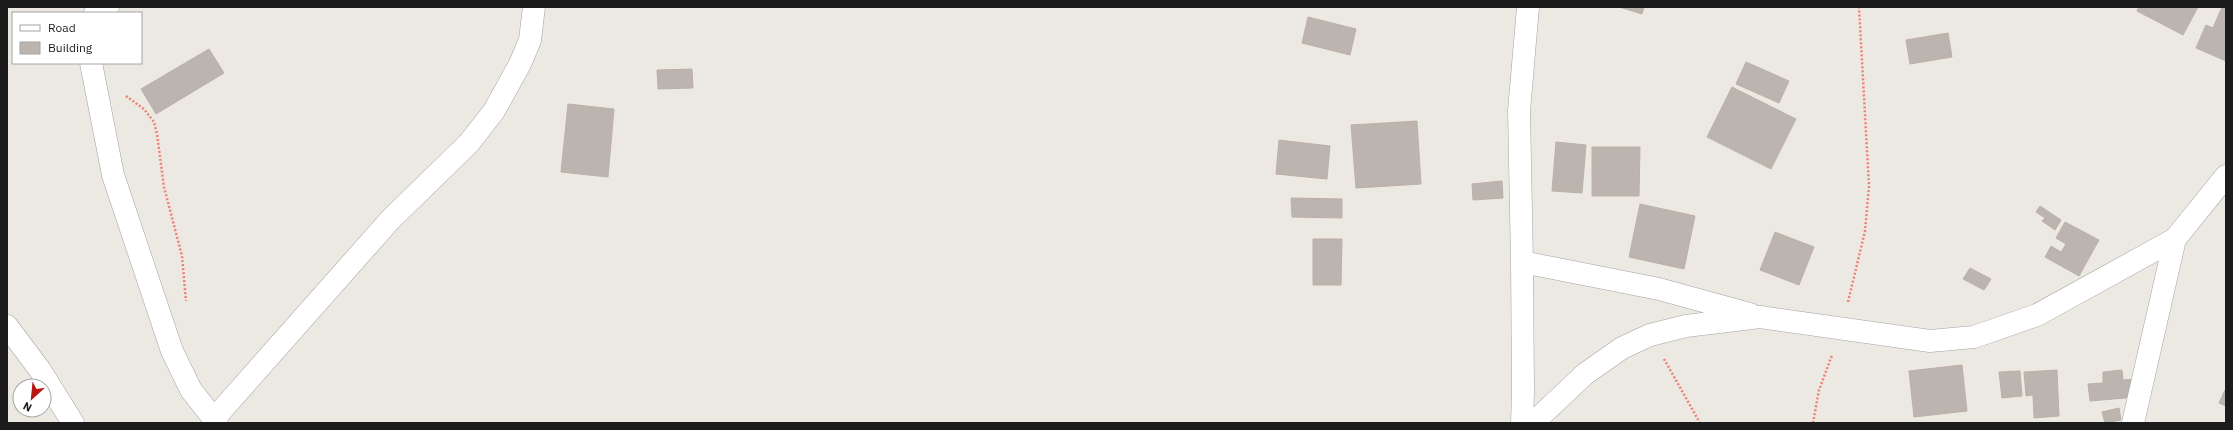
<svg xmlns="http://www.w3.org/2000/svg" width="2233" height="430" viewBox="0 0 2233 430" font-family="'IBM Plex Sans',sans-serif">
<rect width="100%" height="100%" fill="#ece9e2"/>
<path fill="#bcb5af" stroke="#bcb0a6" d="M 1619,7 L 1644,7 L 1642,14 Z
M 2139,7 L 2198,7 L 2183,35 L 2137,11 Z
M 2222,7 L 2226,7 L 2226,61 L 2196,48 L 2206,25 L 2213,28 Z
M 1308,17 L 1356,29 L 1350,55 L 1302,43 Z
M 1948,33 L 1952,57 L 1910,64 L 1906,40 Z
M 209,49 L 224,73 L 156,114 L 141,89 Z
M 1746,62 L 1789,81 L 1779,103 L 1736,84 Z
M 692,69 L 693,88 L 658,89 L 657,70 Z
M 1732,87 L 1796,119 L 1771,169 L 1707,137 Z
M 568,104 L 614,109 L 608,177 L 561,172 Z
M 1417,121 L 1421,184 L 1356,188 L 1351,125 Z
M 1279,140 L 1330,146 L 1327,179 L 1276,174 Z
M 1556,142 L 1586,145 L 1582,193 L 1552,191 Z
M 1592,147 L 1640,147 L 1639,196 L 1592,196 Z
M 1502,181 L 1503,198 L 1473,200 L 1472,184 Z
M 1291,198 L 1342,199 L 1342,218 L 1292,217 Z
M 1640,204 L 1695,216 L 1684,269 L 1629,257 Z
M 2040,206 L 2061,220 L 2055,230 L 2042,221 L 2045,218 L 2036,212 Z
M 2065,222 L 2099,240 L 2079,276 L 2045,257 L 2051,246 L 2061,252 L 2066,244 L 2056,238 Z
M 1775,232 L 1814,247 L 1799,285 L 1760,270 Z
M 1313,239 L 1342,239 L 1341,285 L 1313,285 Z
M 1970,268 L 1991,279 L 1984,290 L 1963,279 Z
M 1962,365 L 1967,411 L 1914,417 L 1909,371 Z
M 2057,370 L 2059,416 L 2034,418 L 2033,395 L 2026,396 L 2024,372 Z
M 2122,370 L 2123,380 L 2136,379 L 2137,397 L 2090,401 L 2088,384 L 2103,383 L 2103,372 Z
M 2020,371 L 2022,396 L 2002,398 L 1999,372 Z
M 2225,390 L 2226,390 L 2226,406 L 2219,403 Z
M 2119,408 L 2121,420 L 2105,423 L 2102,412 Z"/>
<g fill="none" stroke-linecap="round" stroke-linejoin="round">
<g stroke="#a3a3a3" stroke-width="23">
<path id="minor" d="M 95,13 L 108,7
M 91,63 L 113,175 L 172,351 L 191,390 L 217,423
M 1522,262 L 1659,289 L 1750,314
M 7,326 L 40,370 L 73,423
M 213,420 L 390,220 L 469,143 L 494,111 L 520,64 L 530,40 L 534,7
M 1522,423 L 1523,391 L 1522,262 L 1519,111 L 1528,7
M 1533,423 L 1585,374 L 1622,348 L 1650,335 L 1686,326 L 1760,317 L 1930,341 L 1974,337 L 2037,315 L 2175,239 L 2226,176
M 2133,423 L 2175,239"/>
</g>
<path stroke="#ed8272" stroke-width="2.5" stroke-dasharray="2 2" stroke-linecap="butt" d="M 126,96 L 144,109 L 154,122 L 157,134 L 164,187 L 182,256 L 186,301
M 1848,302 L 1865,231 L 1869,186 L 1859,7
M 1664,359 L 1700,423
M 1813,423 L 1819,390 L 1832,355"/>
<use href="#minor" stroke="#fff" stroke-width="22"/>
</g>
<rect width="2233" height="430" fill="none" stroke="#1c1c1c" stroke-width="16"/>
<rect x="12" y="12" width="130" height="52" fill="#ffffff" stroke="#a4a4a4"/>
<rect x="20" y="25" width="20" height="6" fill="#ffffff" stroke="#a4a4a4"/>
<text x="48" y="32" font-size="12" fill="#1c1c1c">Road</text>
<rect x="20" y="42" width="20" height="12" fill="#bcb5af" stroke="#a4a4a4"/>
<text x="48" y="52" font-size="12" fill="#1c1c1c">Building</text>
<g transform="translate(32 398) rotate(207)"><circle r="19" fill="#ffffff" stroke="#a4a4a4"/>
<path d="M0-3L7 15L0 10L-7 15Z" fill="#b61511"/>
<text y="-6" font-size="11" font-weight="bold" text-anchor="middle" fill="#1c1c1c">N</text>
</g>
</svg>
